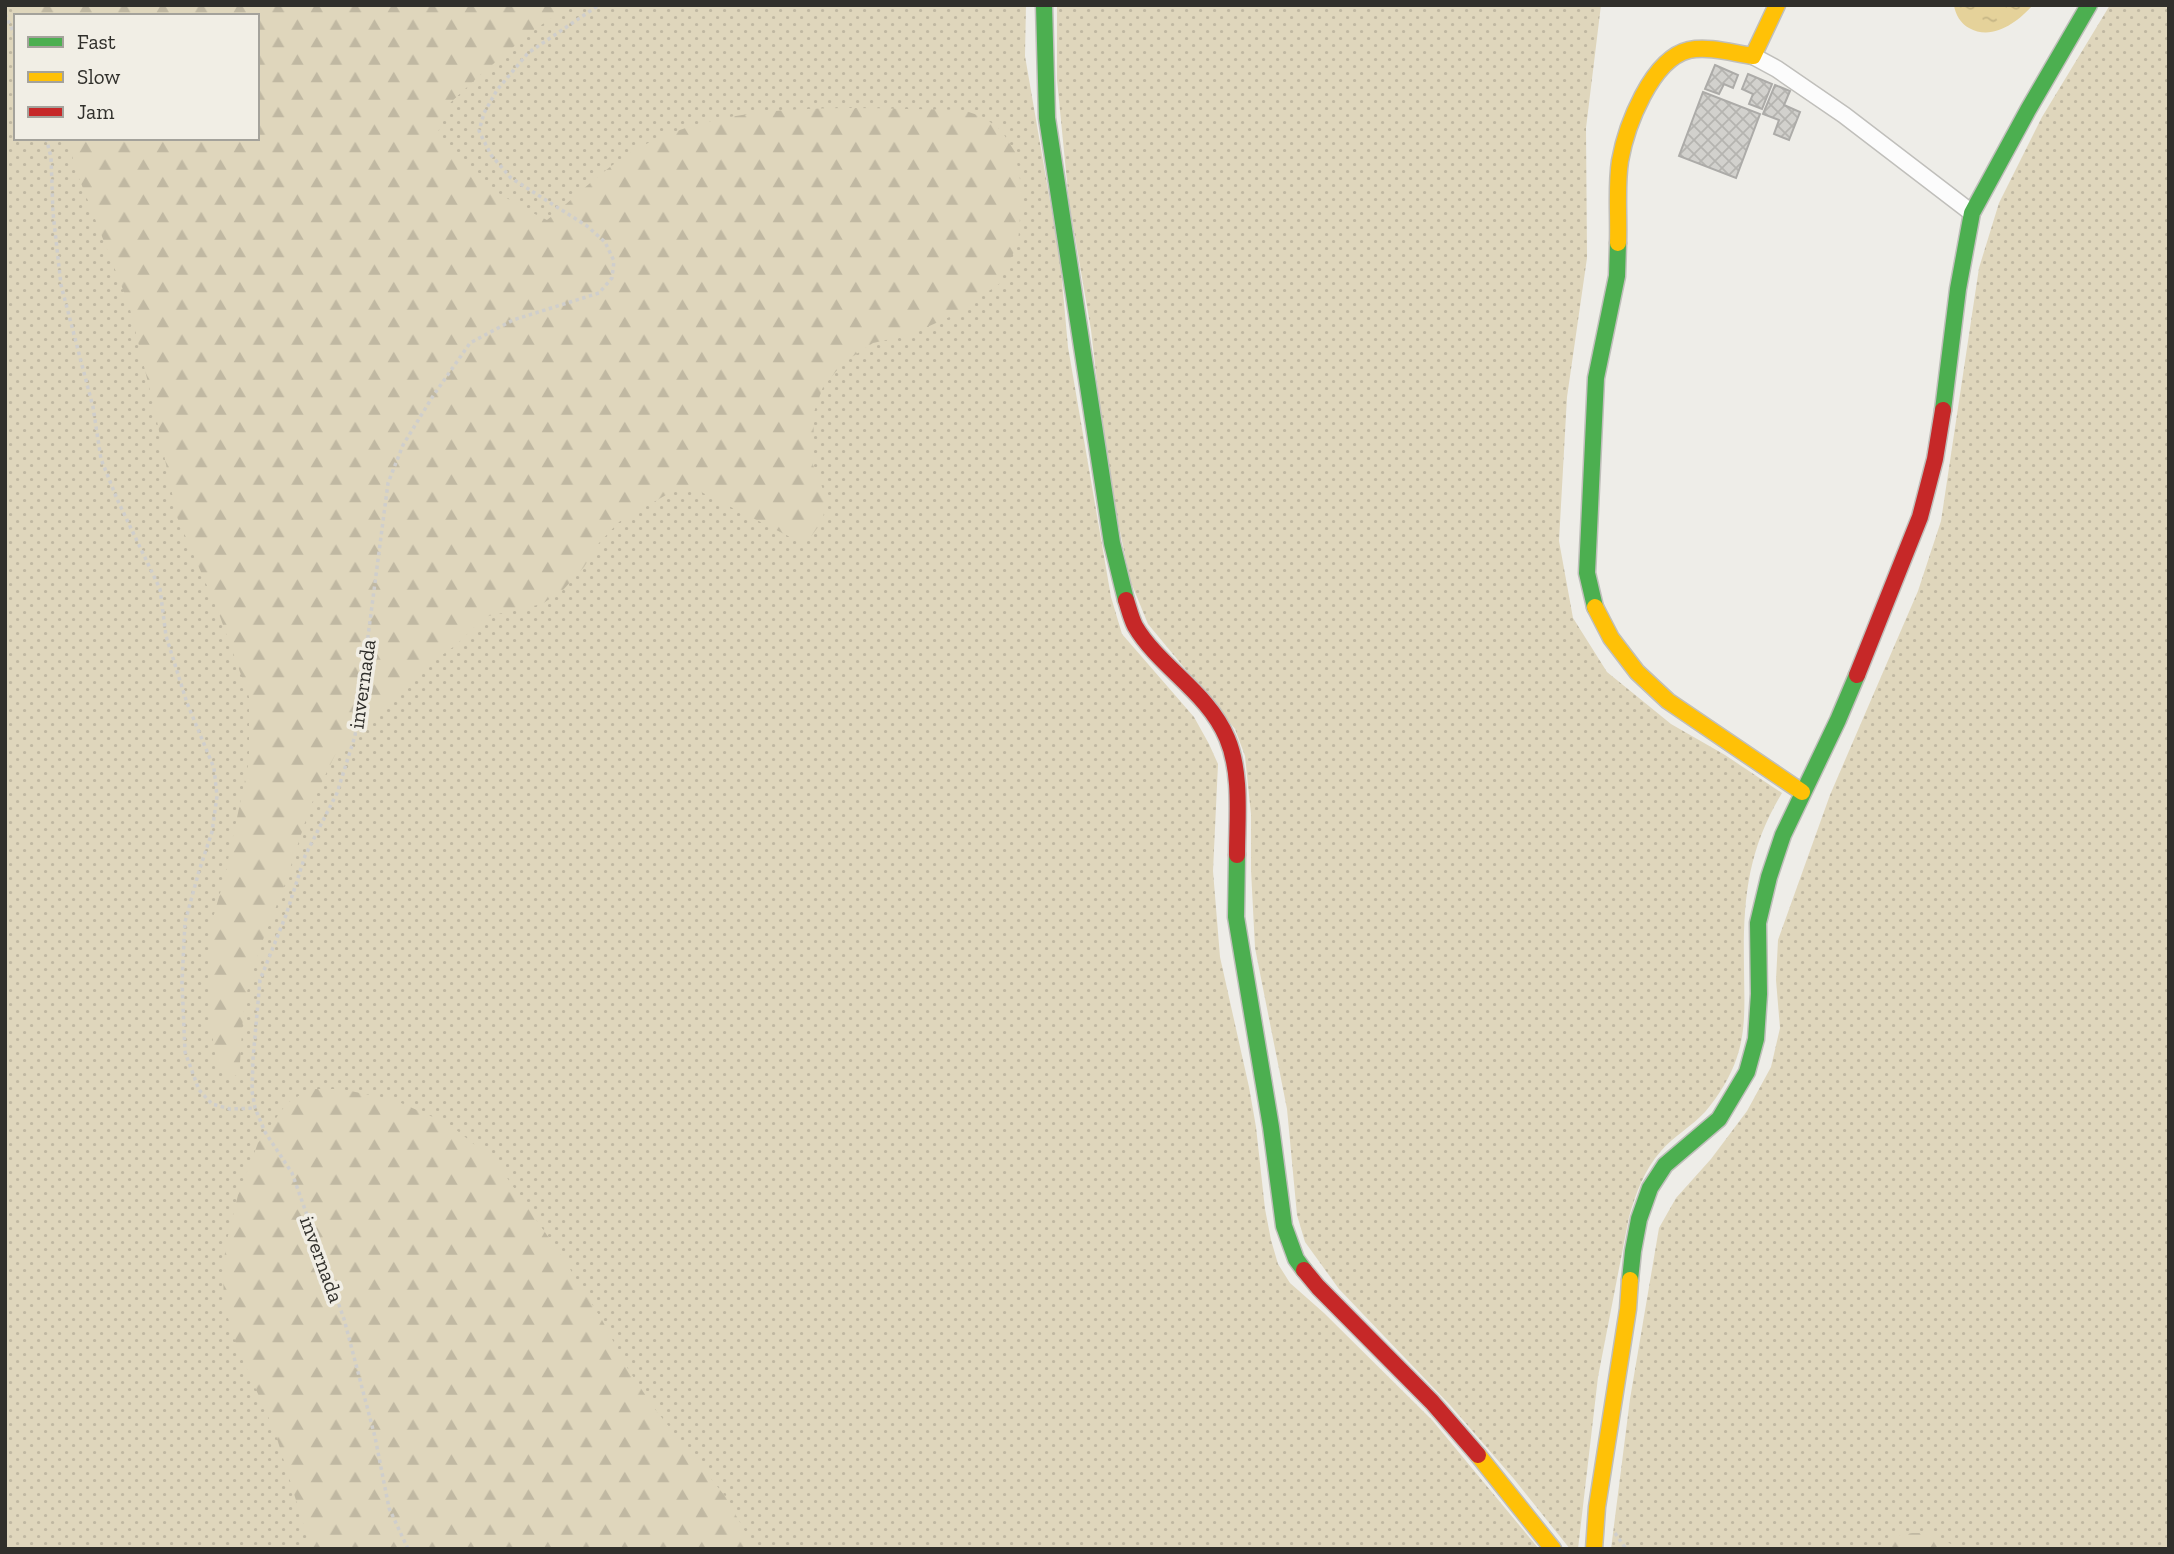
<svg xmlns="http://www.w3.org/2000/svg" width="2174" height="1554" viewBox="0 0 2174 1554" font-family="'Zilla Slab',serif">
<defs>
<pattern id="grass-dots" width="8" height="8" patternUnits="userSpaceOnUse" patternTransform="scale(1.75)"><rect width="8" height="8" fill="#dfd6bc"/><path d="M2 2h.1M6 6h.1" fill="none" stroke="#c0b8a2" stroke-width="1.8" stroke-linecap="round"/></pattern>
<pattern id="forest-firs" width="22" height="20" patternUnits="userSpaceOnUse" patternTransform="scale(1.75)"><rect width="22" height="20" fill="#dfd6bc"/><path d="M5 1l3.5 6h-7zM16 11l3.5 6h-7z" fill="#c0b8a2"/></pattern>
<pattern id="water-ripples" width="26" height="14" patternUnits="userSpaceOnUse" patternTransform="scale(1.75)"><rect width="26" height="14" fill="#e5d29a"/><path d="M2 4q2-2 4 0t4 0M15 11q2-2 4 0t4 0" fill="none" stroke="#c5b585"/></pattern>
<pattern id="building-cross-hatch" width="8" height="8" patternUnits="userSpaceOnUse" patternTransform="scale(1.75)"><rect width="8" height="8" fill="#d2d1cd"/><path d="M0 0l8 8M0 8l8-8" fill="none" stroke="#b5b4b0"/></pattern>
</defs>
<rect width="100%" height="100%" fill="#eeede8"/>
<path fill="url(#grass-dots)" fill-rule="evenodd" d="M 5,5 L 1026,5 L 1025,56 L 1060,259 L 1068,347 L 1111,597 L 1122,634 L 1194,717 L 1209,744 L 1218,764 L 1213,871 L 1220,957 L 1249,1087 L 1256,1127 L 1265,1209 L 1271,1240 L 1278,1264 L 1290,1283 L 1324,1313 L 1432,1420 L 1539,1549 L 5,1549 ZM 16,16 L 257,16 L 257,138 L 16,138 Z
M 1057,5 L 1601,5 L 1586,128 L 1587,258 L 1567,397 L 1559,541 L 1573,618 L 1607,672 L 1671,724 L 1725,755 L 1782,793 C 1747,851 1743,901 1744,967 C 1744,996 1747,1028 1737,1057 C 1731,1076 1718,1097 1705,1112 C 1692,1126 1674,1136 1661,1151 C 1644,1170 1636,1193 1629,1217 L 1598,1377 L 1578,1549 L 1570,1549 L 1514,1479 L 1450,1405 L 1339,1289 L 1305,1242 L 1297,1215 L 1287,1109 L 1255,948 L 1251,870 L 1251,814 L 1245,756 L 1235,729 L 1148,624 L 1130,580 L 1107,468 L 1091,330 L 1069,202 L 1057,80 Z
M 2110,5 L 2169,5 L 2169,1549 L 1611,1549 L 1630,1399 L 1659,1228 L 1676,1198 L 1711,1159 L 1747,1111 L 1771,1067 L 1780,1028 L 1776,980 L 1778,940 L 1830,795 L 1918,591 L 1941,521 L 1979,268 L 1999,203 L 2042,117 Z"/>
<path fill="url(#forest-firs)" d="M 19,5 L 572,5 L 532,31 L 479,76 L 449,104 L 438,132 C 444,141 449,151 456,159 C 481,185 515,204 547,220 C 577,196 609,163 644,145 C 740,97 860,109 963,110 L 983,117 L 1001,130 L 1015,152 L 1022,191 L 1018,243 L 999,284 L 954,315 L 909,335 L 873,343 L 843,363 L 823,387 L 814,412 L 813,465 L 827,499 L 822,522 L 809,539 L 792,538 L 701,492 L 673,491 L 619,522 L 599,543 L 584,567 L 563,590 L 542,604 L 485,617 L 456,645 L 423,669 L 399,691 L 335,755 L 310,807 L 285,884 L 259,950 L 244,1002 L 240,1062 L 237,1075 L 232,1077 L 224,1072 L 218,1064 L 214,1048 L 209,1010 L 208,959 L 211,925 L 224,879 L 249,761 L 249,697 L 218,611 L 177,517 L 154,407 L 129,305 L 77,173 L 67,138 L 257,138 L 257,16 L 24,16 Z
M 310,1089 L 341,1089 L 394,1100 L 449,1124 L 496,1162 L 565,1261 L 602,1320 L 628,1369 L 654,1408 L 725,1496 L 755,1549 L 311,1549 L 275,1432 L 237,1347 L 224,1305 L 223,1270 L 226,1244 L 238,1195 L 258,1143 L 287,1103 Z
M 1912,1533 L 1929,1533 L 1961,1549 L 1874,1549 L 1895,1536 Z"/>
<path fill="url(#water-ripples)" d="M 1954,5 L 2033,5 C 2017,23 1992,41 1969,28 C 1961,24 1955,14 1954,5 Z"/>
<path fill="url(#building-cross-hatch)" stroke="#acaba8" stroke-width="2" d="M 1715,65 L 1738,75 L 1733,88 L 1724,84 L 1719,94 L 1705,89 Z
M 1748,74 L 1772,84 L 1762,109 L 1749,104 L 1753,94 L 1742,89 Z
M 1775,85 L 1790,91 L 1784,105 L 1800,112 L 1789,140 L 1774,134 L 1779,120 L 1763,114 Z
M 1703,92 L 1760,114 L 1736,178 L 1679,156 Z"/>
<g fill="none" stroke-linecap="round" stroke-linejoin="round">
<g stroke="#c0bfbb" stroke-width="19">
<path id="street" d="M 1753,56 L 1777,69 L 1844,115 L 1972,213"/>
</g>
<g stroke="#c0bfbb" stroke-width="19">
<path id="fast" d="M 1044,5 L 1047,118 L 1112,543 L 1126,600
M 1943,410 L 1958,289 L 1972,213 L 2028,110 L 2089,5
M 1595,607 L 1587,573 L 1596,378 L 1617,276 L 1618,243
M 1237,855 L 1236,917 L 1271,1127 L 1284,1226 L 1296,1259 L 1304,1270
M 1630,1280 L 1633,1251 L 1639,1219 L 1650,1188 L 1665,1165 L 1719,1119 L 1747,1072 L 1756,1039 L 1759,994 L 1758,923 L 1769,877 L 1783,835 L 1838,720 L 1857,675"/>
</g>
<g stroke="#c0bfbb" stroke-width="19">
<path id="slow" d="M 1618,243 C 1619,217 1616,186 1620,161 C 1626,127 1651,59 1689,50 C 1709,46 1732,53 1753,56 L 1777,5
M 1595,607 L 1611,638 L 1637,672 L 1668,701 L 1802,792
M 1478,1455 L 1553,1549
M 1594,1549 L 1597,1507 L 1628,1309 L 1630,1280"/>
</g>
<g stroke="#c0bfbb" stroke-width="19">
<path id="jam" d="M 1126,600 C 1129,609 1131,618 1135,626 C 1159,667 1208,692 1227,738 C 1242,773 1237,818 1237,855
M 1857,675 L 1920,517 L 1935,459 L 1943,410
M 1304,1270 L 1318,1287 L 1432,1402 L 1478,1455"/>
</g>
<path stroke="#cfcecc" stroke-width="3.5" stroke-dasharray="3.5 3.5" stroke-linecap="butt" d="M 5,14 L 16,38
M 46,138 L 51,157 L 53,213 L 61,285 L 93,407 L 101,459 L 117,499 L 160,589 L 166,636 L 187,703 L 214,768 L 217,796 L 212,832 L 199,871 L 185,922 L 182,982 L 185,1052 L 199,1090 L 212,1104 L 230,1109 L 255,1108
M 1615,1533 L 1626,1549
M 408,1549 L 389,1508 L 375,1437 L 344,1319 L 292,1173 L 265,1132 L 255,1108 L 252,1091 L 253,1059 L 260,980 L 286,915 L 305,856 L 337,793 L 355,736 L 388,483 L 403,445 L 433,396 L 470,343 L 513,320 L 599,293 L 612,278 L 614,261 L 605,242 L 587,226 L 511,178 L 491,155 L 479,131 L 484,113 L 497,90 L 528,53 L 599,5"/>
<use href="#street" stroke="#fcfcfc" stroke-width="16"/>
<use href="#fast" stroke="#4caf50" stroke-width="16"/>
<use href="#slow" stroke="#ffc107" stroke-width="16"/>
<use href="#jam" stroke="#c62828" stroke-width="16"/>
</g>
<g text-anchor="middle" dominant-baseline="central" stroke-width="7" stroke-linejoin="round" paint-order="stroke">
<g font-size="21" fill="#302f2b" stroke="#f1eee5">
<text transform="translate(362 684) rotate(-82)">invernada</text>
<text transform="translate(322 1259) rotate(70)">invernada</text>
</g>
</g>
<rect width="2174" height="1554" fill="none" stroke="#302f2b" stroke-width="14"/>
<rect x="14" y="14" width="245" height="126" fill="#f1eee5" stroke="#a4a29b" stroke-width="2"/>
<rect x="28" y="37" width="35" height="10" fill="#4caf50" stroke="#a4a29b" stroke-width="2"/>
<text x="77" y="49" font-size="21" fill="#302f2b">Fast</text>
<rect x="28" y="72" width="35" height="10" fill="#ffc107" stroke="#a4a29b" stroke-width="2"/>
<text x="77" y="84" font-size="21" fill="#302f2b">Slow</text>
<rect x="28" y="107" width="35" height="10" fill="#c62828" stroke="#a4a29b" stroke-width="2"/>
<text x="77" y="119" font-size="21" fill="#302f2b">Jam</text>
</svg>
